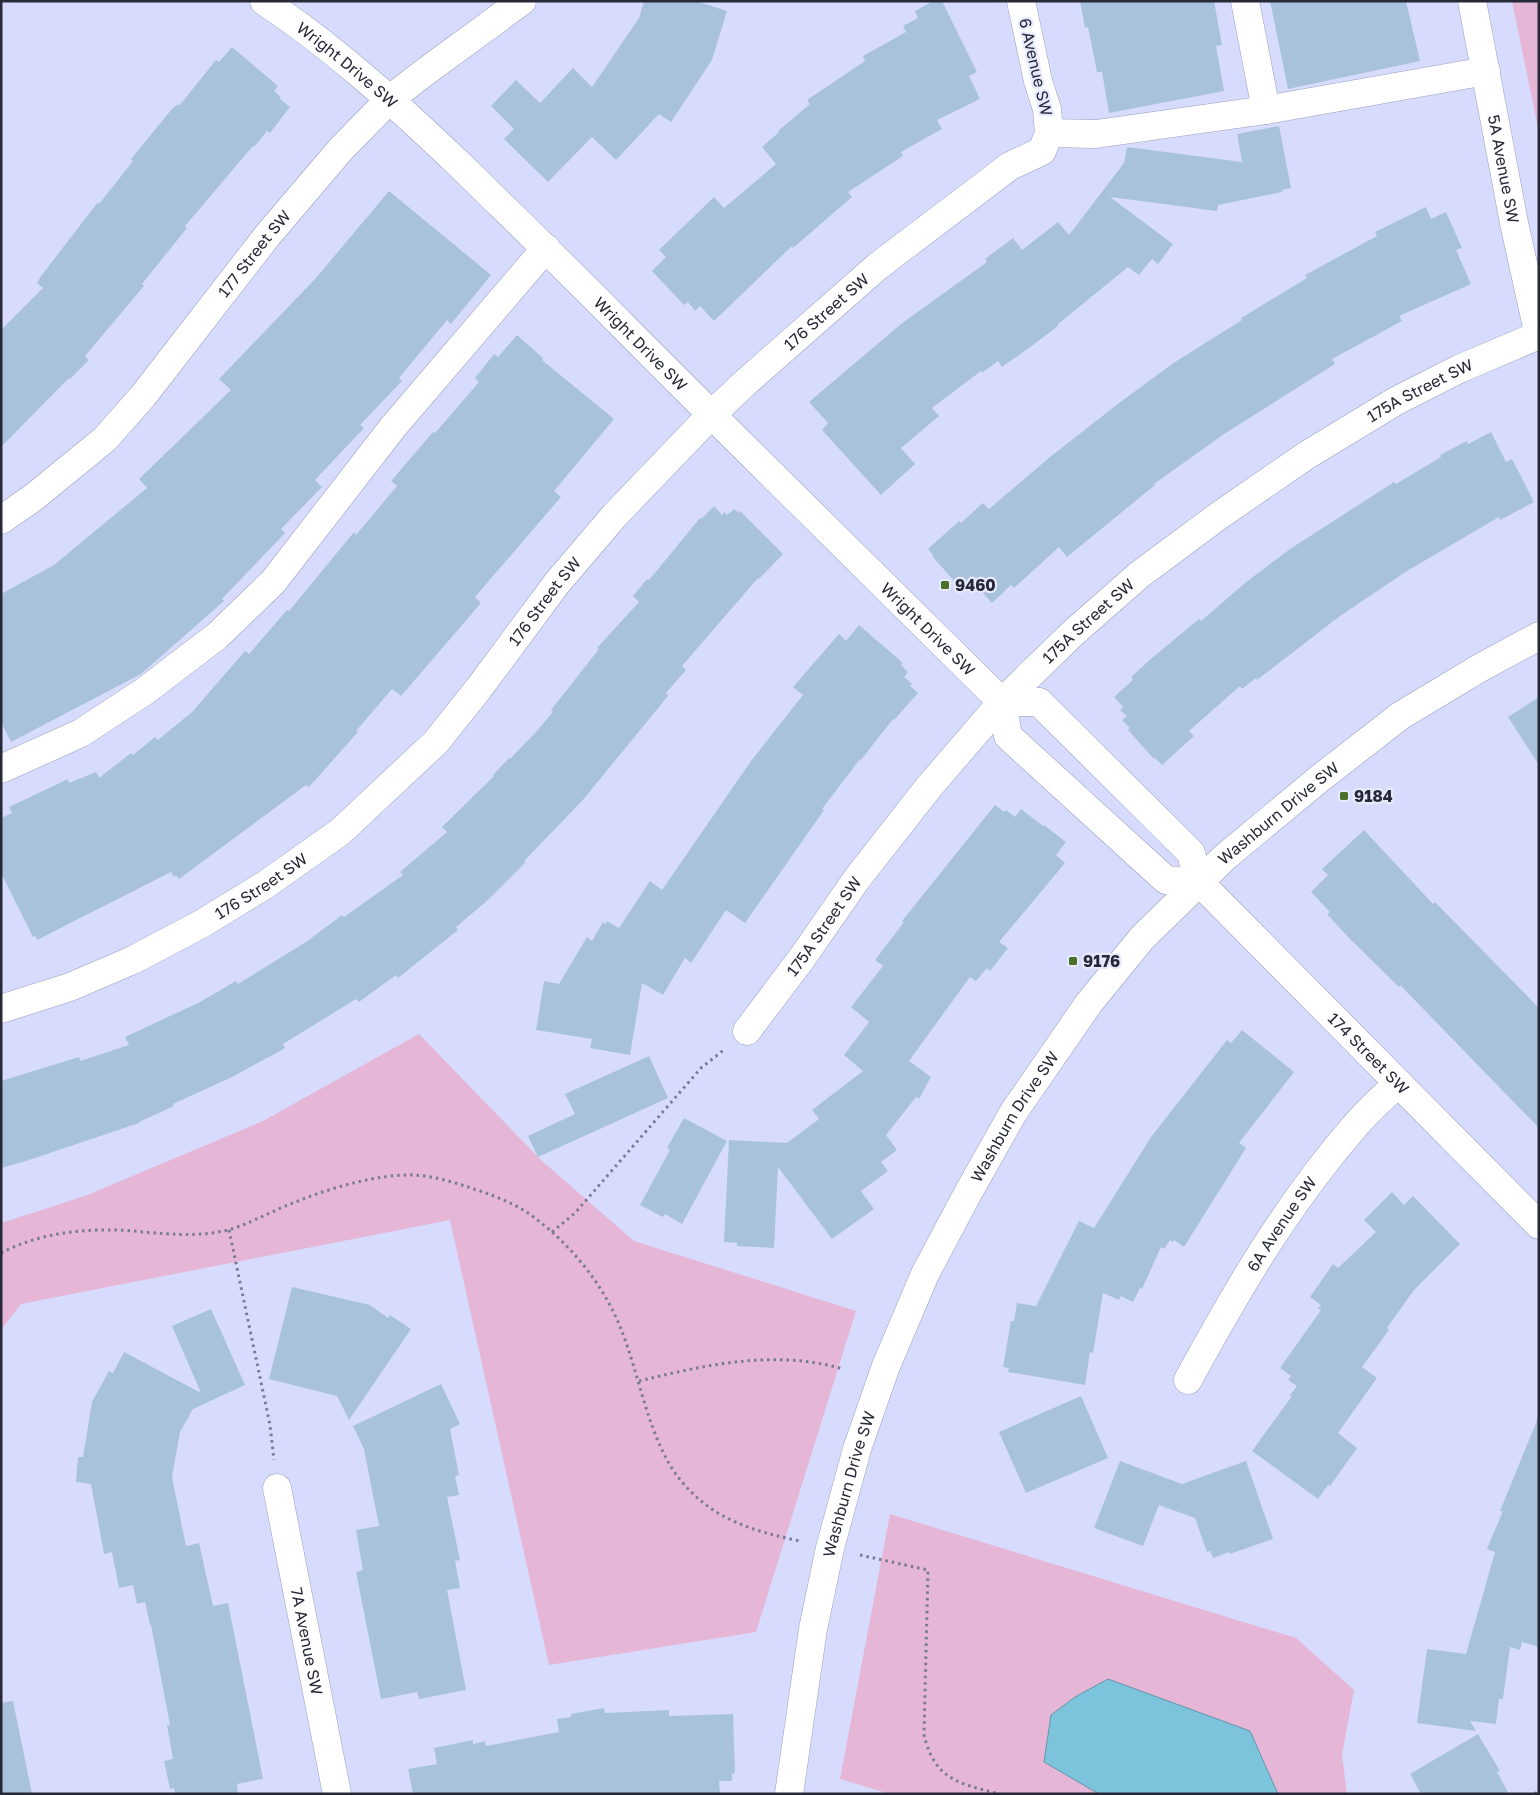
<svg xmlns="http://www.w3.org/2000/svg" width="1540" height="1795" viewBox="0 0 1540 1795" font-family="'Golos Text',sans-serif">
<rect width="100%" height="100%" fill="#d7dcfe"/>
<path fill="#e5b6d5" d="M 1512,1 L 1539,1 L 1539,133 Z
M 419,1034 L 542,1161 L 634,1241 L 856,1311 L 756,1632 L 549,1665 L 450,1220 L 21,1304 L 1,1330 L 1,1223 L 85,1196 L 263,1121 Z
M 890,1514 L 1296,1638 L 1354,1690 L 1342,1755 L 1347,1794 L 890,1794 L 840,1779 Z"/>
<path fill="#7cc4db" stroke="#6296aa" d="M 1108,1679 L 1250,1731 L 1278,1794 L 1099,1794 L 1044,1762 L 1051,1715 L 1075,1697 Z"/>
<path fill="#a9c2dc" d="M 644,1 L 696,1 L 727,11 L 712,60 L 671,122 L 659,114 L 616,160 L 592,137 L 548,182 L 504,139 L 514,129 L 491,106 L 516,80 L 540,103 L 573,68 L 592,87 L 639,18 Z
M 933,1 L 942,1 L 977,72 L 969,76 L 980,99 L 937,120 L 942,129 L 901,152 L 903,156 L 848,192 L 852,197 L 793,248 L 792,246 L 714,321 L 700,306 L 695,311 L 688,302 L 684,305 L 652,271 L 666,257 L 659,250 L 714,197 L 724,208 L 776,164 L 762,147 L 779,132 L 778,131 L 810,104 L 807,100 L 865,61 L 863,56 L 906,32 L 903,26 L 918,18 L 915,11 Z
M 1080,1 L 1214,1 L 1222,45 L 1216,46 L 1224,91 L 1109,113 L 1102,72 L 1097,72 L 1088,27 L 1085,28 Z
M 1270,1 L 1406,1 L 1420,61 L 1288,89 Z
M 232,47 L 278,86 L 274,91 L 281,97 L 279,98 L 290,107 L 270,133 L 267,131 L 254,147 L 253,146 L 185,226 L 187,228 L 142,284 L 144,286 L 85,356 L 89,360 L 70,379 L 69,378 L 1,447 L 1,330 L 43,288 L 37,283 L 41,276 L 98,202 L 99,204 L 133,161 L 131,159 L 171,110 L 178,104 L 179,106 L 216,60 L 219,62 Z
M 1279,126 L 1291,188 L 1282,190 L 1282,192 L 1218,205 L 1217,211 L 1110,197 L 1173,244 L 1158,264 L 1152,259 L 1139,275 L 1128,267 L 1057,325 L 1058,326 L 1033,345 L 1002,367 L 998,361 L 982,373 L 981,371 L 932,408 L 939,416 L 901,448 L 915,464 L 881,495 L 822,430 L 828,423 L 809,402 L 901,324 L 987,262 L 985,259 L 1013,238 L 1022,250 L 1058,222 L 1069,235 L 1124,163 L 1127,147 L 1242,162 L 1237,134 Z
M 389,191 L 491,275 L 451,324 L 447,320 L 399,378 L 402,381 L 360,425 L 364,428 L 315,480 L 322,487 L 281,529 L 285,533 L 222,599 L 224,601 L 141,674 L 11,742 L 1,722 L 1,594 L 54,565 L 147,488 L 139,479 L 231,390 L 219,379 L 316,278 Z
M 1426,207 L 1431,219 L 1446,212 L 1462,248 L 1456,250 L 1471,284 L 1399,316 L 1402,321 L 1332,359 L 1335,364 L 1224,434 L 1154,484 L 1155,485 L 1067,557 L 1059,547 L 1014,588 L 1011,585 L 992,603 L 980,590 L 976,593 L 969,586 L 963,591 L 932,556 L 933,555 L 928,549 L 959,521 L 961,523 L 983,503 L 989,509 L 1050,457 L 1119,403 L 1175,362 L 1242,320 L 1241,318 L 1307,278 L 1305,275 L 1377,236 L 1375,232 Z
M 517,335 L 543,358 L 542,360 L 614,419 L 554,491 L 561,497 L 475,597 L 481,603 L 401,696 L 392,689 L 356,731 L 358,732 L 309,787 L 306,785 L 179,879 L 176,875 L 174,877 L 171,872 L 37,940 L 36,936 L 33,937 L 1,873 L 1,818 L 12,813 L 9,807 L 68,779 L 69,783 L 96,772 L 99,778 L 131,753 L 133,755 L 155,737 L 158,740 L 192,712 L 245,651 L 249,654 L 287,610 L 289,611 L 354,532 L 356,535 L 397,486 L 391,481 L 433,432 L 435,433 L 479,382 L 475,378 L 494,354 L 498,357 Z
M 1491,432 L 1506,462 L 1512,459 L 1534,502 L 1500,520 L 1499,517 L 1407,571 L 1340,616 L 1257,680 L 1256,678 L 1242,689 L 1240,686 L 1189,731 L 1194,736 L 1162,765 L 1155,758 L 1154,759 L 1128,730 L 1130,728 L 1122,720 L 1127,716 L 1120,710 L 1123,707 L 1114,697 L 1133,680 L 1131,677 L 1152,658 L 1199,619 L 1201,621 L 1245,583 L 1290,549 L 1394,482 L 1396,484 L 1441,457 L 1440,455 L 1467,441 L 1468,444 Z
M 714,506 L 722,515 L 724,512 L 727,515 L 734,509 L 739,513 L 740,511 L 783,554 L 759,579 L 758,578 L 682,666 L 686,670 L 666,693 L 668,696 L 582,801 L 524,861 L 526,862 L 488,900 L 456,927 L 458,930 L 398,978 L 396,975 L 359,1002 L 356,999 L 283,1044 L 285,1048 L 280,1051 L 232,1077 L 173,1104 L 174,1106 L 139,1122 L 139,1123 L 26,1161 L 1,1168 L 1,1081 L 79,1057 L 80,1061 L 129,1045 L 125,1037 L 200,1002 L 236,981 L 238,984 L 306,942 L 342,915 L 344,917 L 403,875 L 400,872 L 447,832 L 442,827 L 494,776 L 493,775 L 509,758 L 510,759 L 535,733 L 553,712 L 551,710 L 599,649 L 597,648 L 639,602 L 633,596 L 647,579 L 649,580 L 700,518 L 701,519 Z
M 859,625 L 903,663 L 901,665 L 908,672 L 904,677 L 912,684 L 910,686 L 918,693 L 894,720 L 893,719 L 861,760 L 860,759 L 822,809 L 824,810 L 745,923 L 726,910 L 691,963 L 685,958 L 663,995 L 642,983 L 630,1055 L 590,1048 L 592,1039 L 536,1030 L 544,981 L 559,984 L 587,937 L 592,941 L 603,922 L 606,924 L 607,921 L 619,928 L 650,881 L 662,890 L 751,761 L 803,695 L 793,687 L 839,634 L 846,641 Z
M 1539,697 L 1539,765 L 1508,717 Z
M 995,805 L 1004,812 L 1006,810 L 1015,817 L 1021,809 L 1043,826 L 1044,825 L 1066,842 L 1056,855 L 1065,863 L 999,942 L 1008,948 L 990,971 L 987,968 L 976,981 L 970,977 L 909,1061 L 931,1077 L 919,1099 L 916,1097 L 886,1135 L 897,1150 L 881,1162 L 888,1171 L 861,1191 L 874,1209 L 832,1239 L 778,1167 L 774,1248 L 737,1246 L 737,1243 L 724,1242 L 729,1140 L 787,1143 L 819,1119 L 812,1110 L 863,1071 L 844,1055 L 869,1022 L 851,1007 L 883,966 L 875,960 L 904,922 L 902,921 Z
M 1364,830 L 1433,904 L 1435,902 L 1539,1008 L 1539,1128 L 1400,985 L 1399,987 L 1348,937 L 1327,914 L 1330,912 L 1311,892 L 1328,875 L 1322,869 Z
M 1242,1030 L 1294,1072 L 1239,1143 L 1246,1148 L 1184,1247 L 1174,1240 L 1173,1242 L 1170,1240 L 1164,1249 L 1161,1247 L 1142,1289 L 1140,1288 L 1133,1302 L 1121,1296 L 1119,1300 L 1103,1293 L 1093,1353 L 1090,1352 L 1085,1385 L 1008,1372 L 1009,1368 L 1003,1367 L 1011,1321 L 1014,1321 L 1017,1303 L 1036,1306 L 1079,1221 L 1094,1228 L 1151,1137 L 1227,1040 L 1231,1043 Z
M 649,1056 L 668,1098 L 538,1157 L 528,1136 L 575,1114 L 565,1094 Z
M 684,1118 L 727,1141 L 682,1224 L 665,1214 L 663,1217 L 640,1205 L 670,1150 L 667,1148 Z
M 1392,1192 L 1404,1205 L 1413,1196 L 1460,1244 L 1414,1290 L 1387,1328 L 1389,1330 L 1362,1367 L 1377,1378 L 1338,1433 L 1357,1448 L 1330,1486 L 1328,1485 L 1318,1499 L 1252,1451 L 1292,1396 L 1290,1395 L 1297,1386 L 1288,1380 L 1291,1376 L 1280,1368 L 1321,1310 L 1318,1308 L 1321,1305 L 1310,1297 L 1333,1264 L 1338,1268 L 1376,1232 L 1364,1220 Z
M 292,1287 L 370,1305 L 388,1318 L 390,1315 L 411,1329 L 349,1420 L 337,1396 L 269,1379 Z
M 211,1309 L 245,1385 L 193,1409 L 180,1432 L 172,1477 L 186,1546 L 199,1543 L 213,1606 L 228,1603 L 263,1779 L 237,1784 L 238,1794 L 175,1794 L 174,1788 L 170,1789 L 164,1761 L 173,1759 L 167,1725 L 170,1725 L 151,1625 L 150,1625 L 145,1602 L 137,1604 L 133,1585 L 119,1588 L 112,1552 L 104,1554 L 91,1484 L 76,1482 L 78,1457 L 83,1457 L 92,1402 L 109,1371 L 113,1373 L 124,1352 L 201,1393 L 172,1326 Z
M 441,1384 L 460,1424 L 450,1429 L 459,1475 L 455,1476 L 459,1495 L 447,1497 L 460,1560 L 455,1561 L 460,1588 L 447,1590 L 466,1690 L 419,1699 L 417,1692 L 381,1699 L 356,1572 L 363,1570 L 356,1530 L 379,1526 L 364,1449 L 353,1426 Z
M 1081,1396 L 1108,1458 L 1026,1493 L 999,1432 Z
M 1538,1418 L 1539,1647 L 1522,1642 L 1520,1650 L 1510,1647 L 1503,1699 L 1499,1699 L 1496,1724 L 1470,1721 L 1476,1731 L 1417,1723 L 1427,1649 L 1466,1654 L 1495,1552 L 1487,1549 L 1503,1511 L 1500,1511 Z
M 1120,1461 L 1182,1484 L 1246,1461 L 1273,1539 L 1230,1554 L 1229,1552 L 1213,1558 L 1210,1551 L 1207,1552 L 1195,1518 L 1159,1505 L 1143,1546 L 1094,1528 Z
M 13,1701 L 32,1794 L 1,1794 L 1,1703 Z
M 604,1708 L 605,1713 L 669,1710 L 669,1716 L 733,1714 L 735,1773 L 732,1774 L 732,1781 L 719,1781 L 720,1794 L 413,1794 L 408,1769 L 437,1764 L 434,1748 L 473,1740 L 473,1744 L 485,1741 L 486,1746 L 559,1732 L 557,1719 L 571,1717 L 571,1714 Z
M 1478,1734 L 1500,1771 L 1497,1772 L 1509,1794 L 1421,1794 L 1410,1774 Z"/>
<g fill="none" stroke-linecap="round" stroke-linejoin="round">
<g stroke="#9a9ebe" stroke-width="29">
<g id="minor">
<path id="s1" d="M 264,1 C 336,49 398,106 460,165 C 515,219 570,272 624,327 C 749,453 876,577 1002,702 L 1008,736 L 1166,880 L 1199,882"/>
<path d="M 1245,1 L 1266,110"/>
<path id="s2" d="M 1472,1 L 1514,223 L 1539,336"/>
<path d="M 1049,133 L 1096,134 L 1266,110 L 1486,71"/>
<path id="s3" d="M 1,520 L 34,497 L 105,439 L 143,396 L 267,236 L 341,149 L 390,99 L 425,72 L 522,1"/>
<path d="M 1002,702 L 1039,702 L 1191,853 L 1199,882"/>
<path d="M 1,769 L 81,733 L 145,691 L 217,636 L 273,582 L 393,427 L 546,248"/>
<path id="s4" d="M 1199,882 L 1539,1225"/>
<path id="s5" d="M 1,1009 L 70,987 L 133,960 L 203,923 L 265,885 L 340,832 L 436,742 L 479,688 L 557,583 L 615,515 L 711,415 L 746,382 L 878,266 L 1010,166 L 1042,151 L 1049,133 L 1047,109 L 1038,81 L 1021,1"/>
<path id="s6" d="M 747,1031 L 802,958 L 856,880 L 928,788 L 1002,702 L 1073,633 L 1139,575 L 1217,517 L 1307,455 L 1396,401 L 1459,369 L 1539,335"/>
<path id="s7" d="M 1188,1380 C 1237,1290 1287,1204 1355,1126 C 1368,1110 1384,1097 1398,1083"/>
<path id="s8" d="M 277,1488 L 337,1794"/>
<path id="s9" d="M 789,1794 L 813,1629 L 830,1548 L 857,1449 L 886,1366 L 925,1274 L 968,1193 L 1013,1113 L 1089,1003 L 1142,938 L 1225,857 L 1319,779 L 1400,716 L 1478,669 L 1539,636"/>
</g>
</g>
<path stroke="#787c92" stroke-width="3" stroke-dasharray="2.5 4" stroke-linecap="butt" d="M 229,1230 L 270,1425 L 274,1460
M 552,1232 L 575,1213 L 701,1068 L 725,1049
M 1,1253 C 37,1234 78,1229 118,1230 C 155,1232 191,1239 228,1230 C 249,1224 268,1213 288,1205 C 324,1190 371,1175 410,1175 C 429,1175 450,1181 468,1187 C 489,1194 510,1201 528,1213 C 568,1241 603,1283 621,1329 C 640,1376 649,1443 682,1482 C 714,1520 753,1531 800,1541
M 639,1381 C 705,1365 775,1349 843,1369
M 860,1555 L 928,1570 L 924,1735 C 935,1780 958,1783 999,1794
M 1535,1794 L 1539,1790"/>
<use href="#minor" stroke="#fff" stroke-width="28"/>
</g>
<g fill="#4c7029" stroke="#e7eaff" stroke-width="2">
<rect x="940" y="580" width="10" height="10" rx="2.5"/>
<rect x="1339" y="791" width="10" height="10" rx="2.5"/>
<rect x="1068" y="956" width="10" height="10" rx="2.5"/>
</g>
<g text-anchor="middle" dominant-baseline="central" stroke-width="4.5" stroke-linejoin="round" paint-order="stroke">
<g font-size="16" fill="#272936" stroke="#e7eaff">
<text stroke="none"><textPath href="#s1" startOffset="105">Wright Drive SW</textPath></text>
<text transform="translate(1036 67) rotate(77)">6 Avenue SW</text>
<text stroke="none"><textPath href="#s2" startOffset="171">5A Avenue SW</textPath></text>
<text stroke="none"><textPath href="#s3" startOffset="370">177 Street SW</textPath></text>
<text stroke="none"><textPath href="#s5" startOffset="1099">176 Street SW</textPath></text>
<text stroke="none"><textPath href="#s1" startOffset="510">Wright Drive SW</textPath></text>
<text stroke="none"><textPath href="#s6" startOffset="940">175A Street SW</textPath></text>
<text stroke="none"><textPath href="#s5" startOffset="694">176 Street SW</textPath></text>
<text stroke="none"><textPath href="#s6" startOffset="535">175A Street SW</textPath></text>
<text stroke="none"><textPath href="#s1" startOffset="915">Wright Drive SW</textPath></text>
<text stroke="none"><textPath href="#s9" startOffset="1126">Washburn Drive SW</textPath></text>
<text stroke="none"><textPath href="#s5" startOffset="289">176 Street SW</textPath></text>
<text stroke="none"><textPath href="#s6" startOffset="130">175A Street SW</textPath></text>
<text stroke="none"><textPath href="#s4" startOffset="241">174 Street SW</textPath></text>
<text stroke="none"><textPath href="#s9" startOffset="721">Washburn Drive SW</textPath></text>
<text stroke="none"><textPath href="#s7" startOffset="182">6A Avenue SW</textPath></text>
<text stroke="none"><textPath href="#s9" startOffset="316">Washburn Drive SW</textPath></text>
<text stroke="none"><textPath href="#s8" startOffset="156">7A Avenue SW</textPath></text>
</g>
<g font-size="16" font-weight="bold" fill="#272936" stroke="#e7eaff" text-anchor="start">
<text x="955" y="585">9460</text>
<text x="1354" y="796">9184</text>
<text x="1083" y="961">9176</text>
</g>
</g>
<rect width="1540" height="1795" fill="none" stroke="#272936" stroke-width="5"/>
</svg>
